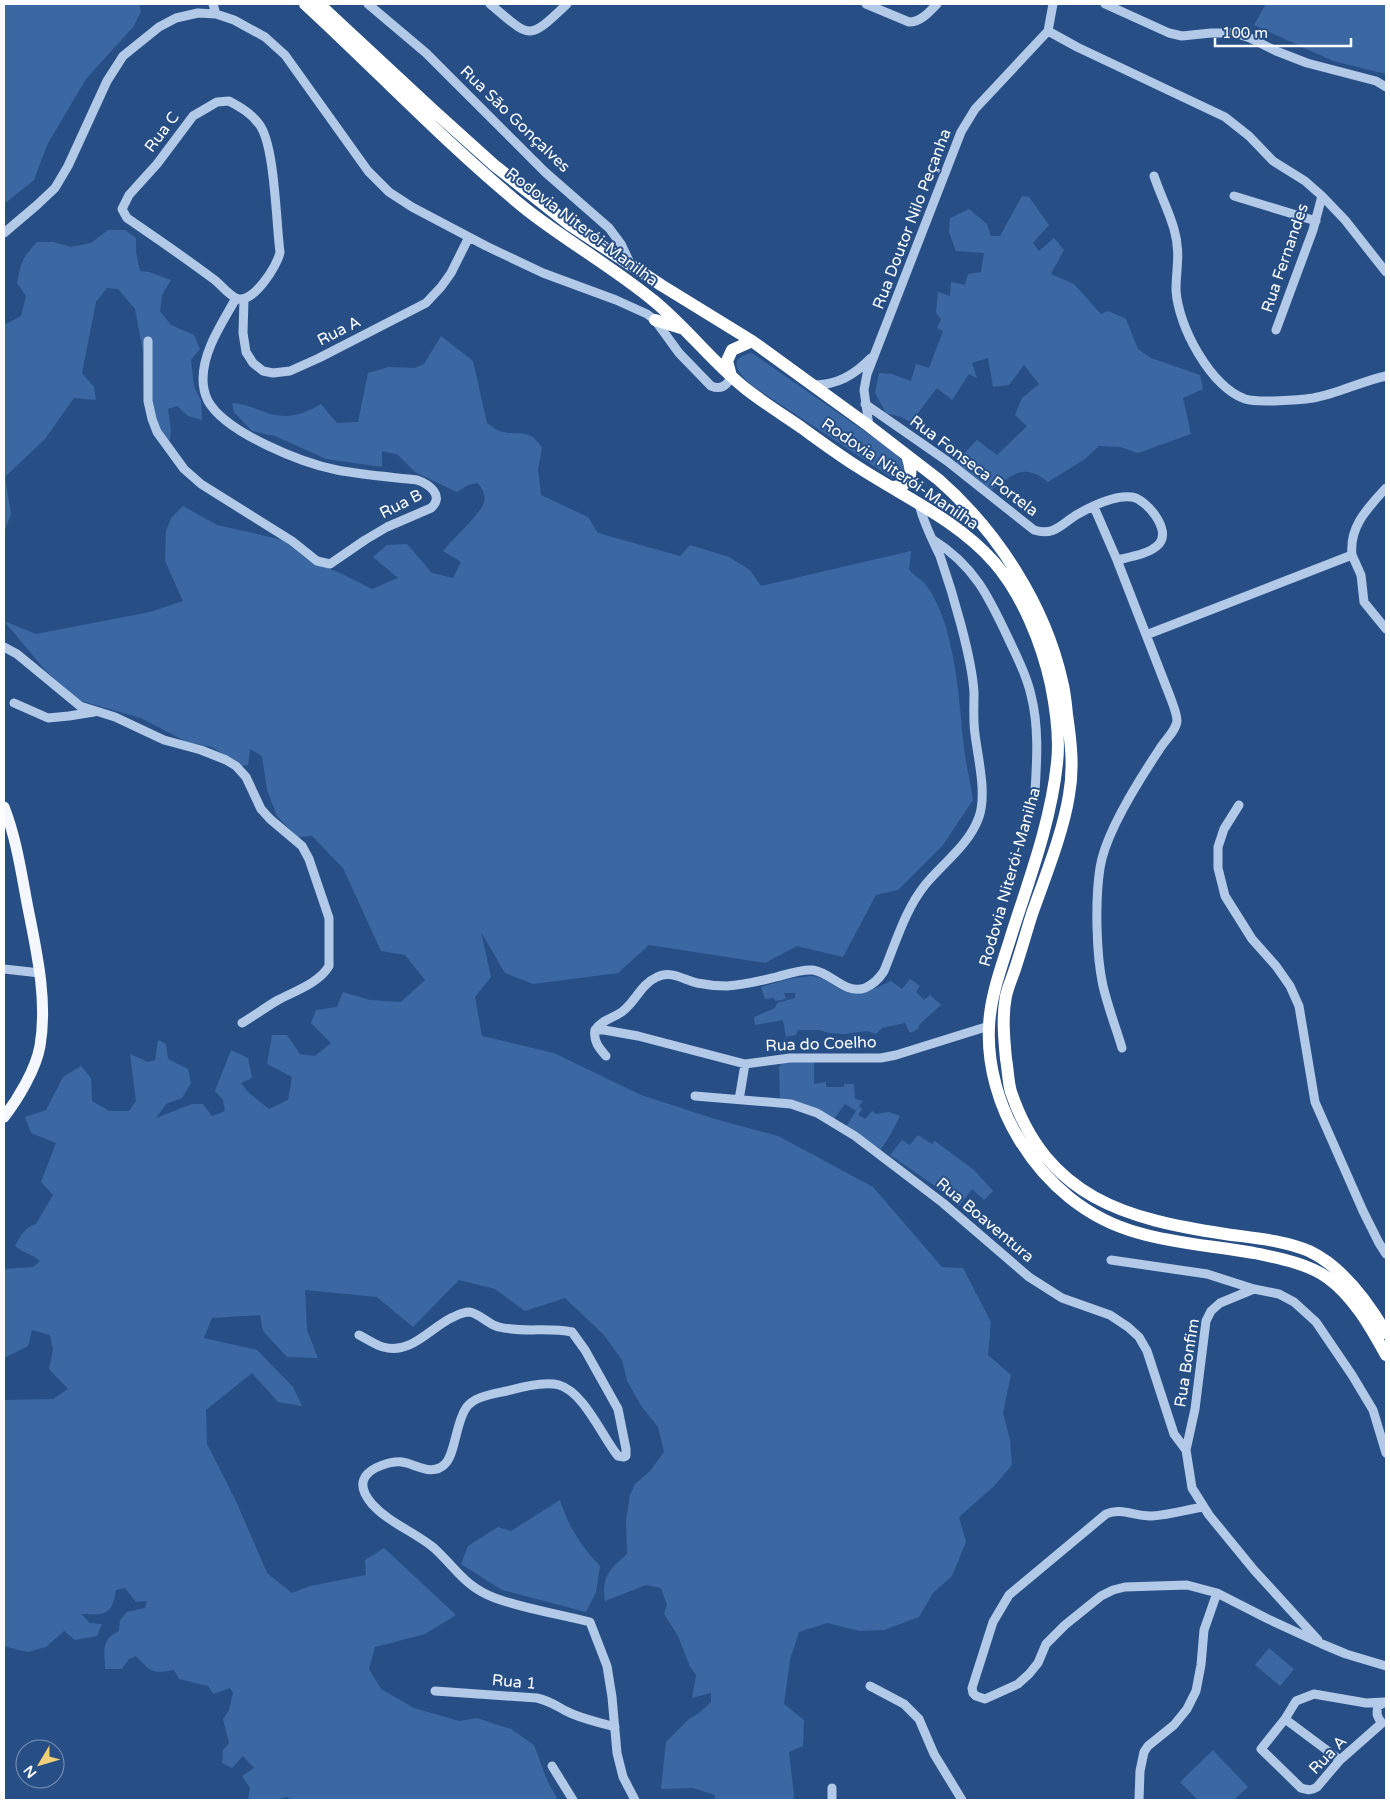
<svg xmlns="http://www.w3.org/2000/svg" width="1390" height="1804" viewBox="0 0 1390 1804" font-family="'Varela Round',sans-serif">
<rect width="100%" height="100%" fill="#274f86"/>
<path fill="#3b68a2" d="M 4,4 L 139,4 L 141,11 L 134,26 L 86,79 L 47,145 L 34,180 L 4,204 Z
M 1266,4 L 1386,4 L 1386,74 L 1333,61 L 1254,25 Z
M 1022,196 L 1029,197 L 1049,225 L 1033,243 L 1039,251 L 1054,238 L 1064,250 L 1051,274 L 1074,284 L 1101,314 L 1108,311 L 1126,319 L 1138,349 L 1151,358 L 1200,375 L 1203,389 L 1183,398 L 1191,434 L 1138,453 L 1120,447 L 1099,446 L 1085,459 L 1048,482 C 1022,462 1014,475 991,490 L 955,463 L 977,440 L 997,455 L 1027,426 L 1015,415 L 1022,398 L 1039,384 L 1024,365 L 1009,385 L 993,387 L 988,358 L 972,363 L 977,378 L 969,374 L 952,400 L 937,388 L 911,422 L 901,417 L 886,413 L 875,393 L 879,373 L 892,374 L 911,381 L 916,364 L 929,368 L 943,331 L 937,328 L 941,319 L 936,313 L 938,292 L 950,296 L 951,282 L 965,285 L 968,274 L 981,272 L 984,253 L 956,251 L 949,232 L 950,218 L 969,209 L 987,224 L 991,236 L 1000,236 Z
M 108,230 L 125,230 L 136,238 L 136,252 L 140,271 L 149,272 L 171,280 L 162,295 L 160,311 L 171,325 L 194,335 L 200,349 L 191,360 L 194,387 L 201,400 L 202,420 L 188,416 L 177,406 L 168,409 L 171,431 L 169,445 L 144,405 L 143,352 L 135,309 L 118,289 L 107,288 L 96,302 L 82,373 L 94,387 L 96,400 L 74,398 L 45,439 L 5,477 L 11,514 L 4,532 L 4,325 L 21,316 L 26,296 L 17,283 C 21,262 22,258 37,242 L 53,242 L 71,247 L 91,243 Z
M 441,336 L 473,361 L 487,423 C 490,425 493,428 497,430 C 516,438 528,425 542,448 L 538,469 L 541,495 L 588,517 L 598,533 L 680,556 L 690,545 L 729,557 L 750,570 L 761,586 L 911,551 L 909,570 C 914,575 922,580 926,585 C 954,622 959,695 963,740 C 965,760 970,780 973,800 L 943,845 L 898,890 L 876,895 L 843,957 L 797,946 L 765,963 L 649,945 L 618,973 L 533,984 L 505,973 L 481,932 L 491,977 L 475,997 L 482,1036 L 554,1053 L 641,1095 L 715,1119 L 778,1136 L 873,1187 L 942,1267 L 963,1268 L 991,1322 L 988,1355 L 1011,1375 L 1003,1413 L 1010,1440 L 1012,1465 L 994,1486 L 959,1517 L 966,1542 L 952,1576 L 933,1593 L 919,1617 L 884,1630 L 860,1631 L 827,1623 L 799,1632 L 790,1660 L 784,1704 L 804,1720 L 803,1746 L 789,1752 L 794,1796 L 793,1800 L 714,1800 L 715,1795 L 693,1788 L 661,1789 L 666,1742 L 689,1719 L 699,1713 L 711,1702 L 711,1693 L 692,1698 L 696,1675 L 690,1667 L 678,1636 L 664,1614 L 667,1605 L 661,1588 L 646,1585 L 605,1601 C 601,1577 610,1569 627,1554 L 626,1520 L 630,1495 L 635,1484 L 650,1471 L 664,1452 L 658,1427 L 642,1407 L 627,1381 L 622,1360 L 604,1335 L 565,1298 L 525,1311 L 495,1289 L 459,1280 L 413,1327 L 377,1297 L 305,1290 L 307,1330 L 318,1358 L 287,1357 L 263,1331 L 260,1315 L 212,1318 L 204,1338 L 257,1350 L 293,1387 L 302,1406 L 278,1402 L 252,1373 L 206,1410 L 207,1444 L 236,1501 L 267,1573 L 292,1593 L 310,1586 L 366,1575 L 365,1560 L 384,1548 L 456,1615 L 425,1634 L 375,1647 L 369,1669 L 381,1689 L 414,1708 L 459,1721 L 477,1718 L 511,1729 L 534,1745 L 547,1780 L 558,1800 L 290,1800 L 288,1797 L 274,1800 L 248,1800 L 250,1788 L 242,1776 L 254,1768 L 243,1756 L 232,1768 L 222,1763 L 223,1750 L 229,1743 L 223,1719 L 229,1710 L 233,1693 L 230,1688 L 213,1694 L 208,1686 L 179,1679 L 174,1670 C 151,1674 151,1672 136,1656 L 129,1659 L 122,1669 L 105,1669 C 105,1651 100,1640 119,1631 L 120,1620 L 127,1612 L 145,1608 L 147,1601 L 136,1602 L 125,1588 L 116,1590 C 112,1616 105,1615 81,1614 L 90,1623 L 102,1624 L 97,1636 L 75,1640 L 64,1631 L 46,1647 L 27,1652 L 4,1646 L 4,1400 L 53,1399 L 68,1389 L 49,1369 L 53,1350 L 50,1335 L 32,1330 L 28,1346 L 4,1358 L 4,1269 L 33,1267 L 40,1261 C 32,1254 23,1253 15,1246 C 21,1235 24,1228 36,1224 L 53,1195 L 41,1182 L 56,1143 L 31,1133 L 25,1117 L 46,1110 L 63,1077 L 81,1066 L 91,1078 L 92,1101 L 109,1111 L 129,1111 L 136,1101 L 130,1054 L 148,1062 L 155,1060 L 158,1040 L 166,1044 L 168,1059 L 188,1069 L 191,1083 L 182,1098 L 166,1104 L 156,1118 L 192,1104 L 203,1104 L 212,1116 L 225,1111 L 223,1100 L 215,1091 L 231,1050 L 248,1058 L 252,1078 L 241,1083 L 248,1092 L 269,1109 L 288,1100 L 292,1077 L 267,1064 L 272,1035 L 287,1035 L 300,1054 L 315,1056 L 331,1043 L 311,1023 L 316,1010 L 337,1007 L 343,992 L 370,1000 L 401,1002 L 425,980 L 405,955 L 381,951 L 343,868 L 312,836 L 297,837 L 277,816 L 267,790 L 262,756 L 250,749 L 248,765 L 241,766 L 212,747 L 187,742 L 141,718 L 78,700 L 45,670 L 4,621 L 36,634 L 150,612 L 183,601 L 165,561 L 166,531 L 171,518 L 183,506 L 217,525 L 283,540 L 308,560 L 340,573 L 372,589 L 398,578 L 373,557 L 387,545 L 407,544 L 432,573 L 453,578 L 461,562 L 443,551 C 453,539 474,520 482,507 C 487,498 484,489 477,483 L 468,485 L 457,492 L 415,472 L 398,455 L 382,451 L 382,467 L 326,459 L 275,436 L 252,431 L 234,412 L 232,403 C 244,404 251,407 262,411 C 283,420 302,416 321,404 L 337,423 L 358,422 L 368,373 L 389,367 L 415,368 L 424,364 Z
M 752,353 L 883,444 C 893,452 913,464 901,478 L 892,478 L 754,387 C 740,376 724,358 752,353 Z
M 811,976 C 829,978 832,987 846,992 C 861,997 878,987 891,981 L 902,989 L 910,979 L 920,986 L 916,992 L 924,1000 L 930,995 L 941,1005 L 920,1024 L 918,1029 L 910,1033 L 905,1023 L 882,1028 L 876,1034 L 867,1031 L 844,1034 L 829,1033 L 819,1030 L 798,1030 L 796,1035 L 786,1037 L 783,1020 L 755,1025 L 754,1017 L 775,1008 L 777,1003 L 795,998 L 795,993 L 784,993 L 786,999 L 776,1001 L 773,998 L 765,999 L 761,987 L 789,979 Z
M 814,1061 L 814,1084 L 826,1082 L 826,1087 L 844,1087 L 844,1084 L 854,1084 L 855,1099 L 863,1101 L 859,1106 L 862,1109 L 858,1115 L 865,1119 L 872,1111 L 876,1114 L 889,1112 L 900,1116 L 892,1132 L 880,1151 L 846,1127 L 856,1111 L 845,1104 L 834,1119 L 798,1102 L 780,1099 L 779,1068 L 782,1062 Z
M 918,1135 L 932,1144 L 935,1141 L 974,1170 L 993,1191 L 984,1200 L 972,1189 L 959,1206 L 935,1186 L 890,1155 L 902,1140 L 910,1145 Z
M 560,1500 C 568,1526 581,1546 600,1566 L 596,1592 L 586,1612 L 502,1590 L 461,1564 L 468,1546 L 498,1527 L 511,1531 Z
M 1269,1648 L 1294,1669 L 1280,1686 L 1255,1665 Z
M 1213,1750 L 1248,1787 L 1234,1800 L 1198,1800 L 1180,1782 Z"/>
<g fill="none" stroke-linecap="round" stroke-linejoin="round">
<path stroke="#b2c9e8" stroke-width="9" d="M 213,4 L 216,14
M 368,4 L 426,53 L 545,172 L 609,228 L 621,244 L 631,265
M 490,4 C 531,38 527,42 567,4
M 866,4 L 909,22 C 921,22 929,12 937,4
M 1105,4 L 1169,33 L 1182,36 L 1211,33 L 1235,33 L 1250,38 L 1276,51 L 1307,63 L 1376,81 L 1386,87
M 1048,31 L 1077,47 L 1225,117 L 1249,136 L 1273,161 L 1305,181 L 1322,196 L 1345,220 L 1386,272
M 229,101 C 240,107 251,113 259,124 C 275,144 276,223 280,252 C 278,265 252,306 236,298 C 227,294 220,283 212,278 C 184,257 156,238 127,218 L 122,209 L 129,195 L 157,164 L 193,116 L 217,102 Z
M 1154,176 C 1160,194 1169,211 1174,229 C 1181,253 1176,268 1176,290 C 1178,326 1210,386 1245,399 C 1258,403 1299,400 1313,398 C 1337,394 1362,381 1386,376
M 1234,196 L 1316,221
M 4,233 L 37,205 L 55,188 L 68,166 L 107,81 L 123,56 L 159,27 L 176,18 L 198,13 L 216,14 L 234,20 L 265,37 L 285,55 L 368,171 L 389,192 L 412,207 L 486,246 L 543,273 L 616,300 L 647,314 L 655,320 L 679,353 L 711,386 C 721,390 726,386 732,377
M 244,299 L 243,333 L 246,352 L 253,363 L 263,371 L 273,373 L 290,371 L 319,358 L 426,303 L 441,287 L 451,273 L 469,237
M 1276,330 L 1313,230 L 1322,196
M 148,341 L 148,401 L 152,419 L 157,432 L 184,469 L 201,484 L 292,541 L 317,561 L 330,564 L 365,540 L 387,527 L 431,508 C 445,496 429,484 417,480 C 391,477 363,475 337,470 C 302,463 226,433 208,401 C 205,395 203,385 203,379 C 203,350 223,322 236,298
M 813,385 C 838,385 854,375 871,358
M 865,404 L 947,461 L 1034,530 C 1055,537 1062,523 1078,514 C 1092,506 1115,495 1132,497 C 1146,499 1172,530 1159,544 C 1150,554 1130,557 1117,560
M 869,426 L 864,390 L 867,374 L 961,132 L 975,109 L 1048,31 L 1053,4
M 1094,507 L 1117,560 L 1171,699 C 1173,705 1177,714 1177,721 C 1176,731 1164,741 1159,750 C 1139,780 1105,833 1100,868 C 1095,900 1096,954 1103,986 C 1108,1007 1116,1028 1122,1048
M 932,539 C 975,566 989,597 1010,642 C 1018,659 1027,676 1031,695 C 1039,726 1037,760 1035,791
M 1352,555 L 1361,575 L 1364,602 L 1386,629
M 1146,635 L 1352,555 C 1349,526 1368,508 1386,488
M 4,647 L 17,654 L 80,706 L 115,717 L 164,740 L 201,750 L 226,760 L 236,766 L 246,777 L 261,809 L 270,819 L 302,846 L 309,859 L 329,918 L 329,966 C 319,983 295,991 278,1000 C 266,1007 254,1016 242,1023
M 14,703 L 48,718 L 69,716 L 94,712
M 1239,805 L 1224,829 L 1218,847 L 1218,868 L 1225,896 L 1252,939 L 1276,966 L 1290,986 L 1299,1006 L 1315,1102 L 1363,1211 L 1379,1243 L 1386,1254
M 4,969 L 40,973
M 595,1030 C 601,1020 614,1018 623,1011 C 636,1001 641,984 657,977 C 671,970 684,980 697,983 C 707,985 717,986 727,986 C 744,985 760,981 776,977 C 787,974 801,969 813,970 C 832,973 845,995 865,988 C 874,984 879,979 884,971 C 896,942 905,910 925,885 C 943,863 969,845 979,817 C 987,793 978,759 975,734 C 973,721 974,706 974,693 C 973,673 966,644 961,625 C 955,602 948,579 940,556 C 932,539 923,522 919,504
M 595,1030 L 604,1030 L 638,1036 L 745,1064 L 790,1058 L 881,1058 L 896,1055 L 989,1026
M 595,1030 C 593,1041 599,1048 606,1056
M 695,1096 L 791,1104 L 817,1113 L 855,1136 L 943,1203 L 1029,1277 L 1062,1298 L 1110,1315 L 1128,1327 L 1139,1337 L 1147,1351 L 1174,1434 L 1186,1450
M 739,1100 L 745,1064
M 1111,1260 L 1207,1274 L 1254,1289
M 359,1335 C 367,1339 375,1345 383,1347 C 410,1355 428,1330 451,1318 C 456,1316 462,1312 469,1312 C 480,1313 488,1325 499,1327 C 523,1333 548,1327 572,1332 L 585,1350 L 618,1409 L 626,1449 L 626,1456 L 624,1457 L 618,1456 C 603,1438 584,1392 559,1385 C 545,1381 521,1387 507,1391 C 494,1394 474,1396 466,1408 C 456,1422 455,1455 445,1464 C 432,1477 416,1464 402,1462 C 391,1461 371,1467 365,1477 C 359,1487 366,1497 372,1504 C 389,1523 415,1532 434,1548 C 456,1568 465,1587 495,1598 C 525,1609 559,1614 590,1622 L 607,1666 L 612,1697 L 617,1753 L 623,1777 L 635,1800
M 1203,1507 C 1186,1510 1169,1515 1152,1516 C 1135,1517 1122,1507 1106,1514 L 1009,1595 L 993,1622 L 972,1688 L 973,1693 L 976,1696 L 985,1699 L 1018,1684 L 1029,1674 L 1038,1663 L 1046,1644 L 1065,1625 L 1101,1596 L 1113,1590 L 1125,1587 L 1187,1585 L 1217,1593 L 1268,1619 L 1322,1644 L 1346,1654 L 1386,1666
M 1318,1640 L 1254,1570 L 1209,1515 L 1192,1488 L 1186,1450 L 1195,1409 L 1206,1321 L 1211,1311 L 1220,1303 L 1254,1289 L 1279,1294 L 1294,1302 L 1316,1322 L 1352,1375 L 1373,1410 L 1386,1453
M 870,1686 L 904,1704 L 919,1719 L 934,1754 L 962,1800
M 435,1691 L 537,1698 C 550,1701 555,1705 566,1711 C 581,1719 599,1722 615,1727
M 1285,1719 L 1340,1760
M 1382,1723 L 1340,1760 L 1317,1787 C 1311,1791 1308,1790 1301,1788 L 1261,1749 L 1285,1719 L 1296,1701 L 1314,1694 L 1366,1703 L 1384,1702
M 1382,1723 C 1377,1717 1376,1714 1378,1706 L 1385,1702
M 552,1766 L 573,1800
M 832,1800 L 832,1788
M 1139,1800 L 1140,1771 L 1144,1752 L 1148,1746 L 1174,1725 L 1187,1709 L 1196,1691 L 1201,1665 L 1204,1630 L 1217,1593"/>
<path stroke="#f4f8fe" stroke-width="11" d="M 4,807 C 16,837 21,871 27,903 C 36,949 48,999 40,1046 C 36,1069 18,1099 4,1117"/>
<path stroke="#fff" stroke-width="12" d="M 305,4 C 379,72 449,147 527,210 C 568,242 614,268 654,301 C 687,328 713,363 746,389 C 764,403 783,415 802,428 C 820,441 839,455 858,467 C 904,497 957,520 994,562 C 1022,594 1042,643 1051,685 C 1056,710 1060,737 1057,763 C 1051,821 1030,877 1012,933 C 1003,963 990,995 989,1027 C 987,1065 999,1107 1019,1139 C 1046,1184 1087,1219 1139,1233 C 1176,1244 1216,1246 1254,1253 C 1278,1258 1307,1263 1328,1278 C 1354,1297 1371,1328 1386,1355
M 319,4 L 434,111 L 494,165 L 570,225 L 661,285 L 752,341 L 869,426 L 939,480 C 997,531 1045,605 1062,681 C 1065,692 1066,704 1067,715 C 1071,742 1074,768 1069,795 C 1063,833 1045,877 1032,914 C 1026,933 1021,951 1015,969 C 1012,978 1008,987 1006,996 C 1002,1016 1004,1038 1006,1059 C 1008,1069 1008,1082 1011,1092 C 1047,1198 1126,1219 1225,1234 C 1253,1238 1283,1240 1309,1251 C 1343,1267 1368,1302 1386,1333
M 655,320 L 681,328
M 731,376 L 727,361 L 732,350 L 752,341
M 892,487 C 913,486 913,472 907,456"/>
</g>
<g text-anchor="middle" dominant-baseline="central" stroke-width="4" stroke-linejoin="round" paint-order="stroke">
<g font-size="16" fill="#fff" stroke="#274f86">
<text transform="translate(515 119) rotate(44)">Rua São Gonçalves</text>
<text transform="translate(162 132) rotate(-53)">Rua C</text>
<text transform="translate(912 219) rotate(-69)">Rua Doutor Nilo Peçanha</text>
<text transform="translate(582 227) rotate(37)">Rodovia Niterói-Manilha</text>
<text transform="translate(1285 258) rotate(-71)">Rua Fernandes</text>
<text transform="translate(339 331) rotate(-27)">Rua A</text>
<text transform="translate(974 466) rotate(37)">Rua Fonseca Portela</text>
<text transform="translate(900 474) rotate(34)">Rodovia Niterói-Manilha</text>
<text transform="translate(401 504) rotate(-27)">Rua B</text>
<text transform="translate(1010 877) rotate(-74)">Rodovia Niterói-Manilha</text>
<text transform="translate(821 1044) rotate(-2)">Rua do Coelho</text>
<text transform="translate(985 1220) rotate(40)">Rua Boaventura</text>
<text transform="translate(1187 1363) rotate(-81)">Rua Bonfim</text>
<text transform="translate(514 1682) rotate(5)">Rua 1</text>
<text transform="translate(1328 1755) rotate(-46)">Rua A</text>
</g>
</g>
<rect width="1390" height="1804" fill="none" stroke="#ffffff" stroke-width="10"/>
<g transform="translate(40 1764) rotate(232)"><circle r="24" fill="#274f86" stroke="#7d95b6"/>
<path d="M0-4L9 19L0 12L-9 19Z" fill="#f1cf77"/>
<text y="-8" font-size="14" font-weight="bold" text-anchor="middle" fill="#ffffff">N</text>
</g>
<path d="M1215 38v8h136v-8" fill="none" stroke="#ffffff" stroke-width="2.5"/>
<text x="1222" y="38" font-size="15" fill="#ffffff" stroke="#274f86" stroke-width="4" paint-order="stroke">100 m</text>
</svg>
